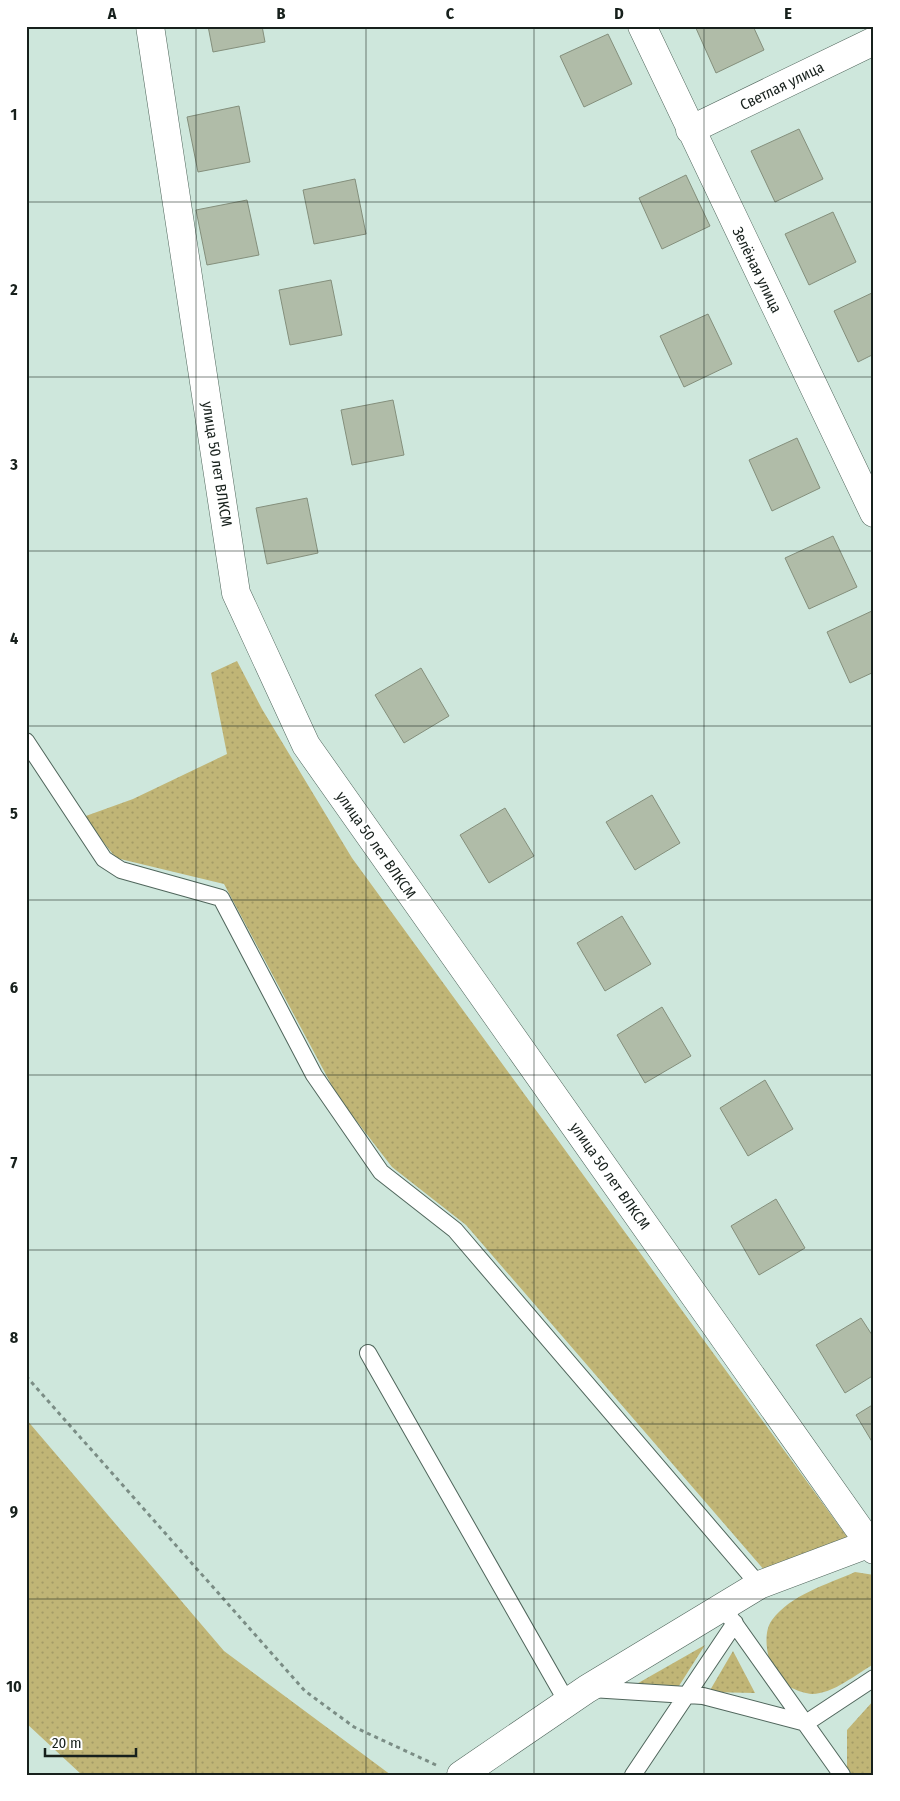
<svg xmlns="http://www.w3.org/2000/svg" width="900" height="1801" viewBox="0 0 900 1801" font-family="'Fira Sans Condensed',sans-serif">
<defs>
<pattern id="grass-dots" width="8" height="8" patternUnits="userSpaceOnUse" patternTransform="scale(1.25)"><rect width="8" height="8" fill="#c0b576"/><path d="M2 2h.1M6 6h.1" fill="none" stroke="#a49b66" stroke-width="1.8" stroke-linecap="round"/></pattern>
</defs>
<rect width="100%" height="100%" fill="#cee7dc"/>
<path fill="url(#grass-dots)" d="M 237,661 L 262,709 L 352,858 L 848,1538 L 765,1571 L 466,1225 L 392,1167 L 338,1097 L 224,884 L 116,858 L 83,817 L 133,799 L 227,754 L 211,673 Z
M 26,1419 L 224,1651 L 391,1775 L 82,1775 L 26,1723 Z
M 855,1572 L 874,1575 L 874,1664 C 856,1674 833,1694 812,1694 C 800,1693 782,1685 776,1675 C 767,1661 762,1633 772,1620 C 792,1594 826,1585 855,1572 Z
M 705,1645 L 677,1689 L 633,1686 Z
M 733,1651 L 755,1693 L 709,1692 Z
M 874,1700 L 874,1775 L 852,1775 L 847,1768 L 847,1730 Z"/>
<path fill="#b0bca8" stroke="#848f7c" d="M 208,26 L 262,26 L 265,42 L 213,52 Z
M 695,26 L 753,26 L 764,50 L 716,73 Z
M 608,34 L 632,84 L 584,107 L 560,56 Z
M 239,106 L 250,162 L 198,172 L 187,117 Z
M 799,129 L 823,179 L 775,202 L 751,151 Z
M 686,175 L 710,226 L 662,249 L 639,198 Z
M 355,179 L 366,234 L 314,244 L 303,190 Z
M 247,200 L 259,255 L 207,265 L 196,210 Z
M 833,212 L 856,262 L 809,285 L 785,234 Z
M 331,280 L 342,335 L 290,345 L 279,290 Z
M 874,292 L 874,354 L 858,362 L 834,311 Z
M 708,314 L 732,364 L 684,387 L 660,336 Z
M 393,400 L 404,455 L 352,465 L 341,410 Z
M 797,438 L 820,488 L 772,511 L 749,460 Z
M 307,498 L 318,553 L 267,564 L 256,508 Z
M 833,536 L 857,587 L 809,609 L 785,558 Z
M 874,610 L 874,672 L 850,683 L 827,632 Z
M 421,668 L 449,716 L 404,743 L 375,695 Z
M 652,795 L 680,843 L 635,870 L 606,822 Z
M 505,808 L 534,856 L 489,883 L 460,835 Z
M 622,916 L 651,964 L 605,991 L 577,943 Z
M 662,1007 L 691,1056 L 645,1083 L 617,1035 Z
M 765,1080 L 793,1129 L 748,1156 L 720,1108 Z
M 776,1199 L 805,1248 L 759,1275 L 731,1226 Z
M 861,1318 L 874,1338 L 874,1375 L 845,1393 L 816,1345 Z
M 874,1404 L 874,1445 L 856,1415 Z"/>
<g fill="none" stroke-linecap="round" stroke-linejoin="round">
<g stroke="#50665c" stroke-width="18">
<path id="lane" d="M 26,741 L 104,859 L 121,870 L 221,898 L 314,1075 L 381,1172 L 455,1230 L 759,1585
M 368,1353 L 567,1702
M 722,1606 L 842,1775
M 591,1689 L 703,1696 L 806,1723 L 874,1678
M 633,1775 L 735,1623"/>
</g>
<g stroke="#50665c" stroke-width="29">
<path id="street" d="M 150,26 L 236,593 L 306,745 L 874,1550
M 642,26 L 874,513
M 690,130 L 874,41
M 461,1775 L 587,1689 L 759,1585 L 868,1544"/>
</g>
<path stroke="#7b8d85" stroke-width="3" stroke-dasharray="4 4" stroke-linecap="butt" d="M 26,1376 L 305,1691 L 354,1727 L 436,1765"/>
<use href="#lane" stroke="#fff" stroke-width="16"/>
<use href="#street" stroke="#fff" stroke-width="28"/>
</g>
<path fill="none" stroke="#17201c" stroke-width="1" stroke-opacity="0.55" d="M 196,26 L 196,1775M 366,26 L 366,1775M 534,26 L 534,1775M 704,26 L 704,1775M 26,202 L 874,202M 26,377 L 874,377M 26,551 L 874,551M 26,726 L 874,726M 26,900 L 874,900M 26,1075 L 874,1075M 26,1250 L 874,1250M 26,1424 L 874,1424M 26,1599 L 874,1599"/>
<g text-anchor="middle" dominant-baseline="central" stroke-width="4" stroke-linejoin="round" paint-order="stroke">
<g font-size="15" fill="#17201c" stroke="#fff">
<text transform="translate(782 86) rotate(-26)">Светлая улица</text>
<text transform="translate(757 270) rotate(64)">Зелёная улица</text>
<text transform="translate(217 464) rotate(81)">улица 50 лет ВЛКСМ</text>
<text transform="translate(376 845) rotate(55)">улица 50 лет ВЛКСМ</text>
<text transform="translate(610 1176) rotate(55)">улица 50 лет ВЛКСМ</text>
</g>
</g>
<rect width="900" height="1801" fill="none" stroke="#ffffff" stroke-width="55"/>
<path d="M45 1748v8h91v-8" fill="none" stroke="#17201c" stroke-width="2.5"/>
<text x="52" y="1748" font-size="15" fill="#17201c" stroke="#ffffff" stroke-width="4" paint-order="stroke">20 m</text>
<rect x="28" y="28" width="844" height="1746" fill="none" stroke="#17201c" stroke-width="2"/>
<g font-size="16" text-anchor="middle" font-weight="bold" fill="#17201c">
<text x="112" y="19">A</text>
<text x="281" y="19">B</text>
<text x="450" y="19">C</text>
<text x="619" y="19">D</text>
<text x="788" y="19">E</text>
<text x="14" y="120">1</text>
<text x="14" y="295">2</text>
<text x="14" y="470">3</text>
<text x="14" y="644">4</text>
<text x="14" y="819">5</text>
<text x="14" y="993">6</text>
<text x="14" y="1168">7</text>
<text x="14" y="1343">8</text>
<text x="14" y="1517">9</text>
<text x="14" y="1692">10</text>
</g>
</svg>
